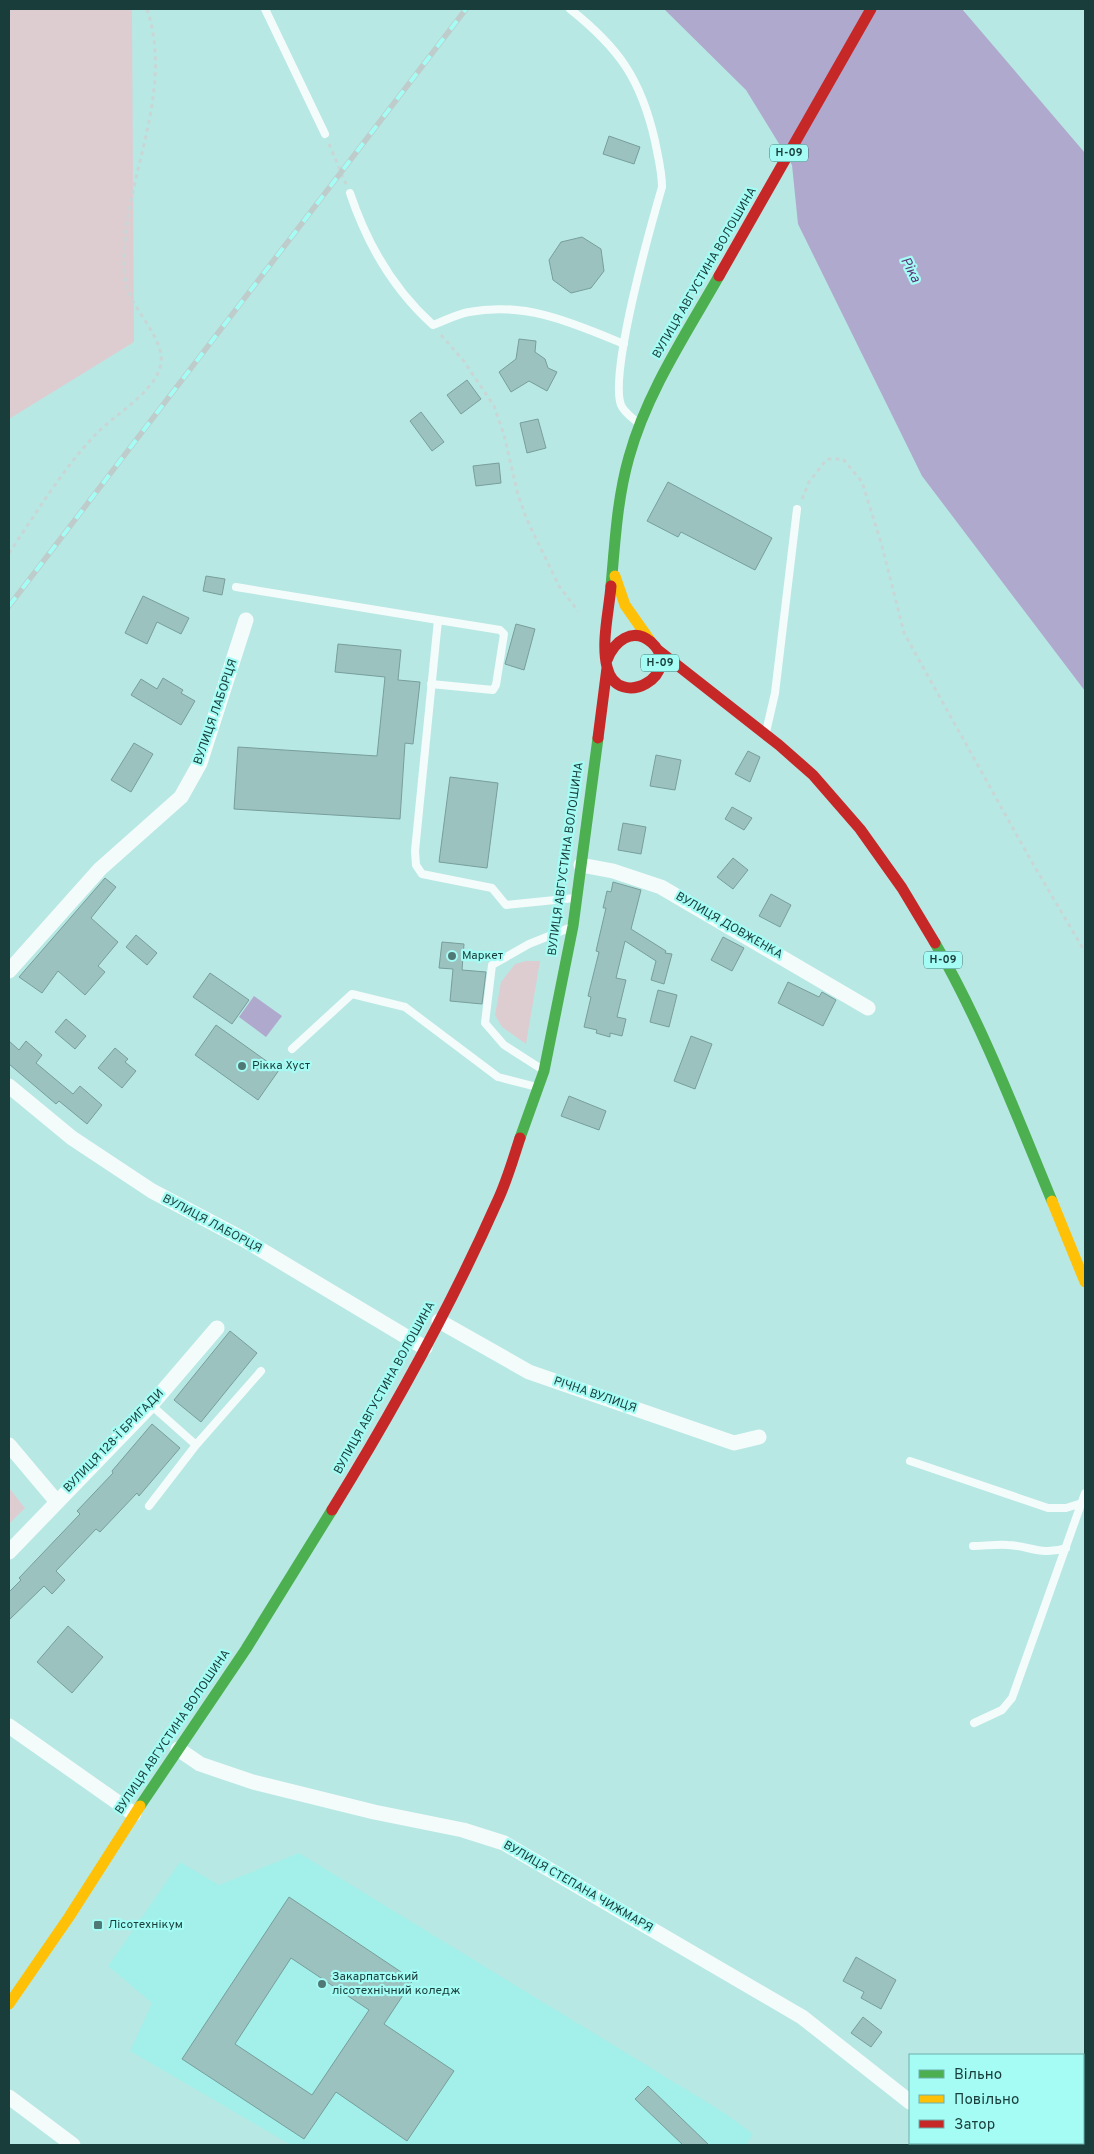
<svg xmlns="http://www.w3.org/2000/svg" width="1094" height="2154" viewBox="0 0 1094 2154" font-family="Overpass,sans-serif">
<rect width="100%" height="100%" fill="#b8e8e4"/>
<path fill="#a3efe9" d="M 299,1853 L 723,2112 L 753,2134 L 746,2145 L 291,2145 L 130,2051 L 152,2003 L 108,1966 L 180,1862 L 219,1885 Z"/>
<path fill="#ddcdd1" d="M 9,9 L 132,9 L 134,342 L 9,419 Z
M 526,961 L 540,961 L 526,1044 L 502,1027 L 495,1015 L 501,982 L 515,964 Z
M 9,1488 L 25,1508 L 9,1524 Z"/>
<path fill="#b0a9ce" d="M 664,9 L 962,9 L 1085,153 L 1085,691 L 922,476 L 798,224 L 792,165 L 746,90 Z
M 254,996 L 282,1016 L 266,1037 L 239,1017 Z"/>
<path fill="#9bc2bf" stroke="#779e9b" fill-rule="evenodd" d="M 609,136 L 640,147 L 634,164 L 603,154 Z
M 582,237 L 601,249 L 604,271 L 591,288 L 571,293 L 553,280 L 549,260 L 561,242 Z
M 519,339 L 536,341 L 535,352 L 545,359 L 548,368 L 557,372 L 547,391 L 529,381 L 511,392 L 499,372 L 516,359 Z
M 467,380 L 481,399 L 461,414 L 447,395 Z
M 421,412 L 444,442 L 432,451 L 410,421 Z
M 538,419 L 546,448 L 527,453 L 520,423 Z
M 499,463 L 501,483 L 476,486 L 473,466 Z
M 668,482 L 772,538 L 755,570 L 681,532 L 678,537 L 647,521 Z
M 206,576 L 225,579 L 222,595 L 203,591 Z
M 143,596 L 189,618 L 181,634 L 157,622 L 147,644 L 125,633 Z
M 516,624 L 535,629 L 524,670 L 505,664 Z
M 338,644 L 401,650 L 398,680 L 420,682 L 413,744 L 405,743 L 400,819 L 234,809 L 238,747 L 377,756 L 385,677 L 335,672 Z
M 163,678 L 183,690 L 181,693 L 195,701 L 181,725 L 131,695 L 141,679 L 157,689 Z
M 134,743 L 153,754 L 131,792 L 111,780 Z
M 748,751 L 760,757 L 750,782 L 735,774 Z
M 656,755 L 681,760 L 675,790 L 650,786 Z
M 450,777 L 498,783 L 487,868 L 439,862 Z
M 732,807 L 752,818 L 744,830 L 725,819 Z
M 623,823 L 646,827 L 641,854 L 618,850 Z
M 733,858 L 748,870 L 733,889 L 717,877 Z
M 105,878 L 116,887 L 91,918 L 118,942 L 98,966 L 105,972 L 85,995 L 58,971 L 42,993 L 19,977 Z
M 613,882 L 641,890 L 631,929 L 666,951 L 665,953 L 672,954 L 664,984 L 651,980 L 656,961 L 625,941 L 616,978 L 626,980 L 617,1017 L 626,1019 L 622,1036 L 610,1033 L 610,1037 L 596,1033 L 597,1030 L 584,1027 L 591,997 L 588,996 L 599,952 L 596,951 L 606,908 L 603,908 L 607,891 L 611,892 Z
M 771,894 L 791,905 L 780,927 L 759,916 Z
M 136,935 L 157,953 L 147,965 L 126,947 Z
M 723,937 L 744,948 L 732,971 L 711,960 Z
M 442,942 L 464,944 L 462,970 L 486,972 L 482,1004 L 450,1001 L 453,969 L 439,968 Z
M 210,973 L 249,1000 L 232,1024 L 193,997 Z
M 788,982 L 819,997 L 822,992 L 836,1000 L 823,1026 L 778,1003 Z
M 658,990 L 677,995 L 669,1027 L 650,1022 Z
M 66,1019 L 86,1036 L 75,1049 L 55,1032 Z
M 216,1025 L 279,1070 L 258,1100 L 195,1055 Z
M 691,1036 L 712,1044 L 695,1089 L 674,1081 Z
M 9,1041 L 19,1050 L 26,1041 L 42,1055 L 36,1063 L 73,1094 L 80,1086 L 102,1105 L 87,1124 L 59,1101 L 56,1104 L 9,1064 Z
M 115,1048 L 128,1059 L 125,1062 L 136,1071 L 122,1088 L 98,1068 Z
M 569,1096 L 606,1111 L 599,1130 L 561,1116 Z
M 230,1331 L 257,1353 L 201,1422 L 174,1400 Z
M 152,1424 L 180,1448 L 139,1496 L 137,1493 L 100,1532 L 96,1529 L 56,1571 L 65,1580 L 52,1594 L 44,1586 L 9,1620 L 9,1592 L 21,1580 L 19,1578 L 80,1514 L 77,1511 L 113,1473 L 112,1471 Z
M 68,1626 L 103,1657 L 72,1693 L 37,1662 Z
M 289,1897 L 413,1980 L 384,2024 L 454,2071 L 407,2141 L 336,2092 L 304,2139 L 182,2059 ZM 291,1958 L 369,2010 L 312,2095 L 235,2044 Z
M 856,1957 L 896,1980 L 881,2009 L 861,1998 L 864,1992 L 843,1981 Z
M 863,2017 L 882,2032 L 871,2047 L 851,2033 Z
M 648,2086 L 709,2145 L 683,2145 L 635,2099 Z"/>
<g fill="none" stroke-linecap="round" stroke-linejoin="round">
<path stroke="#c8d7d6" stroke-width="3" stroke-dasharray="4 4" stroke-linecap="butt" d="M 329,144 L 346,184
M 441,335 L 463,360 L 494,406 L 504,435 L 518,495 L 527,520 L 559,586 L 578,611
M 802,499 L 809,482 L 827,459 L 843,459 L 862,482 L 882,546 L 904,633 L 1029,857 L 1085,952
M 9,553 C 35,515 64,467 96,434 C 115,414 157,391 161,363 C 165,341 134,310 127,288 C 125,281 124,270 124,262 C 124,177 175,94 147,9"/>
<path stroke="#f4fcfb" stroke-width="8" d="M 265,9 L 325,134
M 570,9 C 619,48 641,79 655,141 C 658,157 662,171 662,187 C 651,225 609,373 621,405 C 624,412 631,417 637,422
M 350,193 C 367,244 393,289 433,325 C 444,321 457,314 469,312 C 525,301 573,323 624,344
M 236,587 L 438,620 L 415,851 L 416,865 L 422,874 L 492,888 L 506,905 L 575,898
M 431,684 L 493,690 L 496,685 L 504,634 L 500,630 L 438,620
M 766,732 L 775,693 L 797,509
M 292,1049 L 352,994 L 405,1007 L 498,1077 L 537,1087
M 543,1070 L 504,1045 L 485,1023 L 492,965 L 529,944 L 569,928
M 151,1405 L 196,1445
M 910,1461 L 1048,1508 L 1066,1508 L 1082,1503
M 149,1506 L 196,1445 L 261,1371
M 973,1546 C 984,1546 997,1544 1008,1545 C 1030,1546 1042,1556 1066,1548
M 974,1723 L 1002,1710 L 1012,1698 L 1085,1493"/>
<path stroke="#f4fcfb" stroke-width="15" d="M 581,865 L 613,871 L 661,887 L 868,1008
M 9,971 L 100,869 L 181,797 L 200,763 L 246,620
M 9,1086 L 72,1138 L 152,1191 L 243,1239 L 425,1348
M 439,1321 L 529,1372 L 734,1443 L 759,1437
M 9,1445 L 57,1502
M 9,1552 L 151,1405 L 217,1328
M 9,1726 L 134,1814
M 178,1749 L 200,1764 L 253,1782 L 374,1812 L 463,1830 L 504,1843 L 802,2017 L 910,2102
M 9,2097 L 73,2145
M 963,2143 L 967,2145
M 920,2145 L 922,2143"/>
<path stroke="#4caf50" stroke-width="11" d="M 611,586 C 615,543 617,499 629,457 C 647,392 686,334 719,276
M 935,943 C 982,1024 1016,1114 1052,1201
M 520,1138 L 544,1071 L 573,926 L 598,738
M 140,1806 L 246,1649 L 332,1510"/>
<path stroke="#ffc107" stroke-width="11" d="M 615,576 L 625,605 L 651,642
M 1052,1201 L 1085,1282
M 9,2004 L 69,1917 L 140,1806"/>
<path stroke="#c62828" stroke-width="11" d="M 719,276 L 871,9
M 658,650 L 779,745 L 813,775 L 860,829 L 902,888 L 935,943
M 607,660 C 614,642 632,626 651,642 C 686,673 618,713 607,667 C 601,642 609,611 611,586
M 598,738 L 607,668
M 332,1510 C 393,1411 450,1308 497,1202 C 507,1181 513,1159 520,1138"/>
<g stroke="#becdcb" stroke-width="5.5">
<path id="rail" d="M 9,606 L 466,9"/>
</g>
<use href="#rail" stroke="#a4fcf4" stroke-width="4" stroke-dasharray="11" stroke-linecap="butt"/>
</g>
<g fill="#507976" stroke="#a4fcf4" stroke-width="2">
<circle cx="452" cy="956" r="5"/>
<circle cx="242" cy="1066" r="5"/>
<rect x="93" y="1920" width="10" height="10" rx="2.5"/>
<circle cx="322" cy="1984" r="5"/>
</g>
<g text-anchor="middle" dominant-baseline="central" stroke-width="4.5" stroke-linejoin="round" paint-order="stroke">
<g fill="#a4fcf4" stroke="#427672" stroke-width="1">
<rect x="770" y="144.5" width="38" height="17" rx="4"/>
<rect x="641" y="654.5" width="38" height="17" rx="4"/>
<rect x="924" y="951.5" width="38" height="17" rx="4"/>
</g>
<g font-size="11" font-weight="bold" fill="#183d3a">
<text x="789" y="153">Н-09</text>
<text x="660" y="663">Н-09</text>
<text x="943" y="960">Н-09</text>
</g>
<g font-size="12" fill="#183d3a" stroke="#a4fcf4">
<text transform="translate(705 273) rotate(-60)">ВУЛИЦЯ АВГУСТИНА ВОЛОШИНА</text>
<text transform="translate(216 712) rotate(-71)">ВУЛИЦЯ ЛАБОРЦЯ</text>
<text transform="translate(566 859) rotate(-82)">ВУЛИЦЯ АВГУСТИНА ВОЛОШИНА</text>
<text transform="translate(729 926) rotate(30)">ВУЛИЦЯ ДОВЖЕНКА</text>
<text transform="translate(212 1224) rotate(28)">ВУЛИЦЯ ЛАБОРЦЯ</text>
<text transform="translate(385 1388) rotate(-61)">ВУЛИЦЯ АВГУСТИНА ВОЛОШИНА</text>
<text transform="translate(595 1395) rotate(19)">РІЧНА ВУЛИЦЯ</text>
<text transform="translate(114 1441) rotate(-46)">ВУЛИЦЯ 128-Ї БРИГАДИ</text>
<text transform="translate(173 1732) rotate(-56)">ВУЛИЦЯ АВГУСТИНА ВОЛОШИНА</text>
<text transform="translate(578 1887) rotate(30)">ВУЛИЦЯ СТЕПАНА ЧИЖМАРЯ</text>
</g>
<g font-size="12" fill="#183d3a" stroke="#a4fcf4" text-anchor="start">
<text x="462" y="956">Маркет</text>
<text x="252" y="1066">Рікка Хуст</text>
<text x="108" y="1925">Лісотехнікум</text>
<text x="332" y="1977">Закарпатський<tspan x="332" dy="14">лісотехнічний коледж</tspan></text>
</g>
<g font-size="14" font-style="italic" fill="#5b3377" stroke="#a4fcf4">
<text transform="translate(910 270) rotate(63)">Ріка</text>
</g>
</g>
<rect width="1094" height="2154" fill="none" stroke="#183d3a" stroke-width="20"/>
<rect x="909" y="2054" width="175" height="90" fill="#a4fcf4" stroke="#6cb0aa"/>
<rect x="919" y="2070" width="25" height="8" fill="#4caf50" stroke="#6cb0aa"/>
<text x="954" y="2079" font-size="15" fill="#183d3a">Вільно</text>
<rect x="919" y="2095" width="25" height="8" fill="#ffc107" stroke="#6cb0aa"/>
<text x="954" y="2104" font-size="15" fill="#183d3a">Повільно</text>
<rect x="919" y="2120" width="25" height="8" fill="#c62828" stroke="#6cb0aa"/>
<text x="954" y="2129" font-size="15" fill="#183d3a">Затор</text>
</svg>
